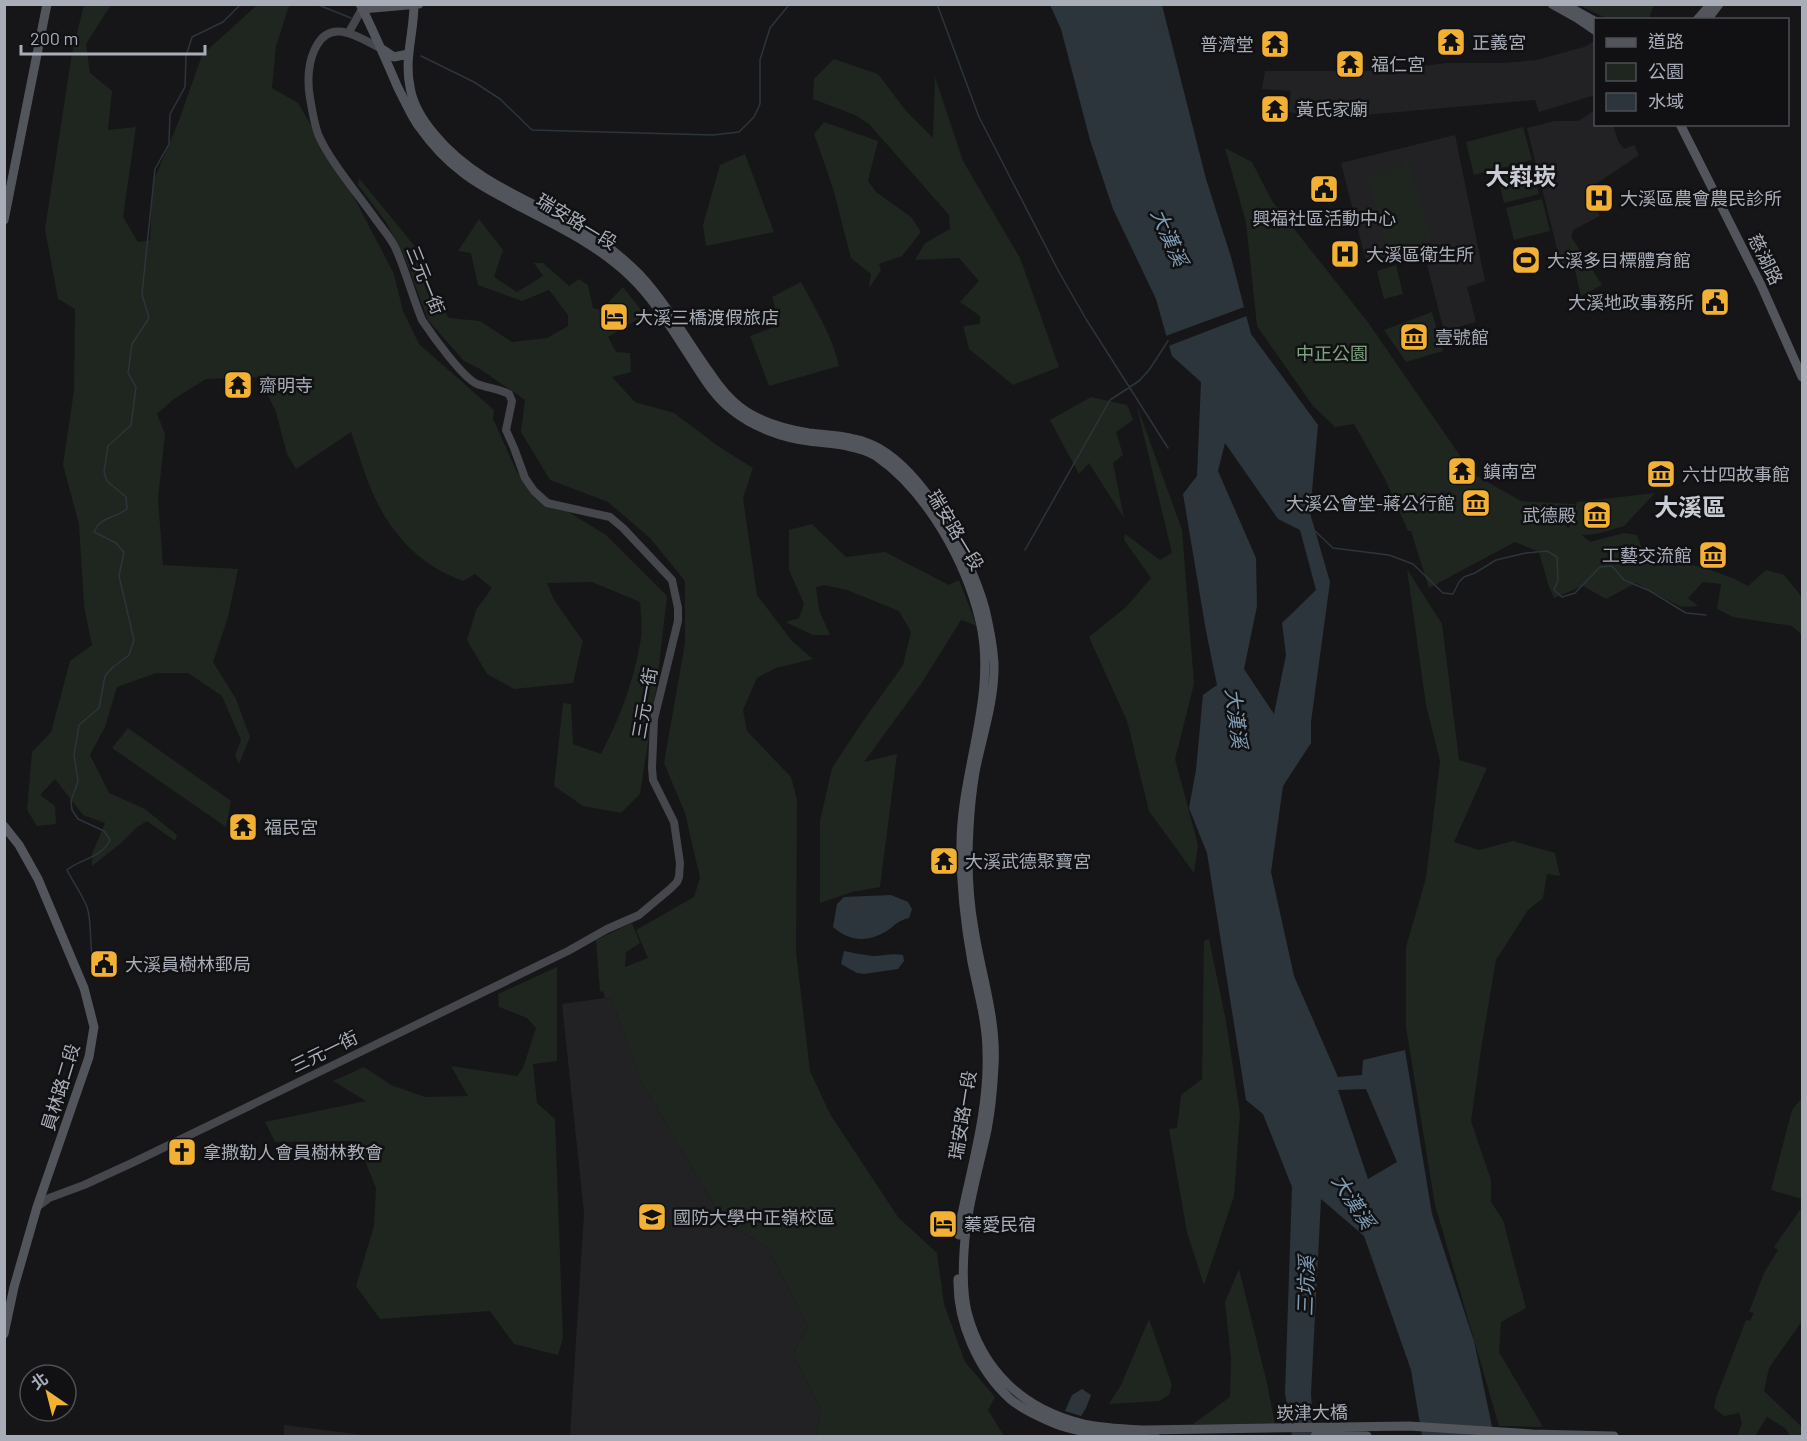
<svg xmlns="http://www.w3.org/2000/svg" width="1807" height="1441" viewBox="0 0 1807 1441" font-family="Barlow,'Noto Sans TC',sans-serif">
<rect width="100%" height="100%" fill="#161618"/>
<path fill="#222225" d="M 1595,41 L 1595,95 L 1539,112 L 1535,100 L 1330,118 L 1288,112 L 1291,91 L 1262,89 L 1265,71 L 1381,71 L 1447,63 L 1503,63 L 1536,60 L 1584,47 Z
M 1595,110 L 1596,124 L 1613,125 L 1618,141 L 1624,149 L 1634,145 L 1639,155 L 1587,190 L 1600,216 L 1573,230 L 1567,262 L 1561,265 L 1527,128 L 1554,121 L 1578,121 Z
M 1455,135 L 1485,281 L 1467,287 L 1476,322 L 1444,331 L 1423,249 L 1366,261 L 1341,163 Z
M 605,998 L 611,999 L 642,1083 L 723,1220 L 767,1247 L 808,1326 L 793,1354 L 821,1410 L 816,1436 L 570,1436 L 584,1213 L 562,1004 Z
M 284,1425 L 372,1436 L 284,1436 Z"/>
<path fill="#1e261f" d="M 84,5 L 111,5 L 86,44 L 90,73 L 112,91 L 108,130 L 136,127 L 123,217 L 138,242 L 150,240 L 153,182 L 178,123 L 202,55 L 257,5 L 289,6 L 276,46 L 272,88 L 298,103 L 357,203 L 394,274 L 403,311 L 419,344 L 494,410 L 493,419 L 517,472 L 559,506 L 606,535 L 667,596 L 657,684 L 640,794 L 621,813 L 583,806 L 554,786 L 563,703 L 571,704 L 573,744 L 601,754 C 619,720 633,683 640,644 C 643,631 641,616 640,602 L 592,582 L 547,583 L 554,600 L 583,641 L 573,683 L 514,689 L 487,674 L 467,640 L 476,610 L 492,588 L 475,574 L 463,581 C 422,566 394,538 375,498 C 365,477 359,454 351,432 L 296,469 L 287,454 L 276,412 L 259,377 L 206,379 L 174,399 L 157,414 L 165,434 L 158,499 L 163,565 L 238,569 L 228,617 L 213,662 L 236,699 L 250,737 L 239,764 L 235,755 L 241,740 L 222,696 L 188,673 L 156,673 L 117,687 L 105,727 L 90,755 L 109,793 L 145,809 L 177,835 L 175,841 L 147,821 L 136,828 L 120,844 L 92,866 L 92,854 L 105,823 L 83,815 L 55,779 L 40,795 L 55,806 L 56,824 L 37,826 L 27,810 L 32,752 L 51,732 L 70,661 L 92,645 L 84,606 L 79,524 L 63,465 L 74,390 L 75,309 L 58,299 L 45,229 L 72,53 Z
M 1579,5 L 1654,5 L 1648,20 L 1608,19 Z
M 834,59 L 878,74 L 907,112 L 933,138 L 935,77 L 963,161 L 1020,258 L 1059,367 L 1013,385 L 969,349 L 963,326 L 980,324 L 980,316 L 960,302 L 979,281 L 959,258 L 915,260 L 925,243 L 950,229 L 949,215 L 869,124 L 855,115 L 813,99 L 814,79 Z
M 824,122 L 878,141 L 868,181 L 876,192 L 911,217 L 921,232 L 902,256 L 879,264 L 881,270 L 869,288 L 871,274 L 851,258 L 833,188 L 814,134 Z
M 1523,127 L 1532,160 L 1474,175 L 1466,142 Z
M 1225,148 L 1252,162 L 1272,201 L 1367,321 L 1472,473 L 1457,482 L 1461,483 L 1475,475 L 1521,501 L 1575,504 L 1566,527 L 1569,528 L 1577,502 L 1655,493 L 1624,526 L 1597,534 L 1582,535 L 1590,542 L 1624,533 L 1637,535 L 1646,560 C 1676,558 1722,571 1748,586 L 1766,570 L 1784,575 L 1802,597 L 1802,635 L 1792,626 L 1733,617 L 1717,609 L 1721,584 L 1703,582 L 1688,598 L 1698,606 L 1681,607 L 1636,583 L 1606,599 L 1583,586 L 1554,598 L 1548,584 L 1539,552 L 1515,542 L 1429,588 L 1411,531 L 1408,531 L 1385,479 L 1354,424 L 1335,427 L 1313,406 L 1257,326 L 1246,222 Z
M 745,154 L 774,232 L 706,246 L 703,225 L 720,165 Z
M 1408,161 L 1432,240 L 1427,242 L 1425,236 C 1419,249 1408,255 1394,250 L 1394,253 L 1389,255 L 1366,172 L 1372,170 L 1375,177 C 1384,169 1393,165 1404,170 L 1402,162 Z
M 1532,165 L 1539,194 L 1504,203 L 1497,174 Z
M 359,178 L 417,249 L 427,265 L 433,294 L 449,318 L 480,321 L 512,342 L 547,338 L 568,326 L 568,315 L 549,290 L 522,301 L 478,285 L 471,253 L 458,251 L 479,219 L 503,250 L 494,277 L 517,292 L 543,276 L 534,263 L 543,263 L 569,286 L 579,279 L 588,285 L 593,308 L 601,310 L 623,287 L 645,315 L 608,337 L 616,352 L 630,353 L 631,372 L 612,377 L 635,402 L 674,413 L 718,446 L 753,468 L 743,498 L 757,595 L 792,641 L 813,659 L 776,668 L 757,678 L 743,710 L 747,731 L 791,777 L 797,800 L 796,951 L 810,1071 L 830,1114 L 898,1217 L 937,1253 L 944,1304 L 965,1362 L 995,1397 L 988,1410 L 1004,1436 L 816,1436 L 821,1410 L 793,1354 L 808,1326 L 767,1247 L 723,1220 L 642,1083 L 611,999 L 605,998 L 603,991 L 600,992 L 596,940 L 632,923 L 640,943 L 626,952 L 625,967 L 648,958 L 636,930 L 694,897 L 700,878 L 685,813 L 664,763 L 685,643 L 685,581 L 650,538 L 608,502 L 550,480 L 521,432 L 525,400 L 480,369 L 464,361 L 428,320 L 405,258 L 386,222 L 358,185 Z
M 1542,199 L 1550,231 L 1514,240 L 1506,208 Z
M 1565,227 L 1602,285 L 1581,296 Z
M 1396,265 L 1403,294 L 1384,299 L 1377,271 Z
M 801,282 C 816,310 832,335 839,366 L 769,386 L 750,336 L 780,325 L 772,297 Z
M 1432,312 L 1443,351 L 1406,362 L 1384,330 Z
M 1091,397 L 1127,405 L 1133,420 L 1116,432 L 1123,455 L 1113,463 L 1124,518 L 1089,463 L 1079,474 L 1050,420 Z
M 1136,403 L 1182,530 L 1194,684 L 1175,759 L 1198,845 L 1194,873 L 1149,811 L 1127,721 L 1089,637 L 1126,607 L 1151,578 L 1124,540 L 1125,534 L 1160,560 L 1172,553 Z
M 812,524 L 846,557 L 885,552 L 949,585 L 959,580 L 977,626 L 961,620 L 921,684 L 864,762 L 897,754 L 880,887 L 852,892 L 820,903 L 820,821 L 832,768 L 861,724 L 903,665 L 911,632 L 899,611 L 847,590 L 824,585 L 816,587 L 819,610 L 830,635 L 813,635 L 785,622 L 799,618 L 804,604 L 789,570 L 789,530 Z
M 1407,569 L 1442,624 L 1459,760 L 1487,768 L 1454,842 L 1479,850 L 1513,841 L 1555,853 L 1560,876 L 1547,874 L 1543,898 L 1528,910 L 1496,960 L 1482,1043 L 1471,1121 L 1491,1180 L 1491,1202 L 1503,1220 L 1526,1308 L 1501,1322 L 1499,1352 L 1543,1427 L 1499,1426 L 1435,1205 L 1406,1027 L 1406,947 L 1426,878 L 1440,761 L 1426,705 Z
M 128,728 L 231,801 L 226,827 L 112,748 Z
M 1209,939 L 1226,1021 L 1240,1114 L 1234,1196 L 1204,1285 L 1187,1232 L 1169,1129 L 1177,1128 L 1181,1095 L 1202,1079 L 1204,941 Z
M 557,967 L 557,1061 L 533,1064 L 537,1103 L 555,1119 L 563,1338 L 558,1355 L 514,1344 L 490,1311 L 380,1319 L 356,1286 L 374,1226 L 376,1188 L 357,1141 L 275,1142 L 265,1122 L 366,1101 L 333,1081 L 364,1067 L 391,1085 L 425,1097 L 468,1096 L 451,1066 L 517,1076 L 523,1068 L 536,1028 L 527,1018 L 499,1007 L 498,994 Z
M 1802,1098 L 1802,1199 L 1771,1190 L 1792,1110 Z
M 1802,1207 L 1802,1321 L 1769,1368 L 1764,1391 L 1802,1427 L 1802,1436 L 1790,1436 L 1785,1428 L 1767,1417 L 1755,1436 L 1737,1436 L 1742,1424 L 1739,1413 L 1724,1416 L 1714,1408 L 1716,1398 L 1746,1320 L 1750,1321 L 1754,1313 L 1749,1312 L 1764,1273 L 1778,1250 L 1774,1247 Z
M 1239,1269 L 1267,1383 L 1275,1424 L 1193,1424 L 1230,1397 L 1231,1359 L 1225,1302 Z
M 1149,1319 L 1172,1385 L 1169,1395 L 1159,1401 L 1109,1404 L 1121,1385 Z"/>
<path fill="#2c353c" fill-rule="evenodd" d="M 1050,5 L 1162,5 L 1206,179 L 1231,257 L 1251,334 L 1318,425 L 1310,513 L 1330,582 L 1311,722 L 1311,743 L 1283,786 L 1271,872 L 1294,976 L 1338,1077 L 1362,1075 L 1363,1060 L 1405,1050 L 1432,1214 L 1474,1341 L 1494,1436 L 1422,1436 L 1411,1370 L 1364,1236 L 1321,1199 L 1311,1394 L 1314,1436 L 1292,1436 L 1285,1393 L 1292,1187 L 1263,1114 L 1246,1100 L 1207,853 L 1189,808 L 1196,770 L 1203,695 L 1217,685 L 1206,631 L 1183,494 L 1197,476 L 1201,382 L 1172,356 L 1156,299 L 1113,209 L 1090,140 L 1061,29 ZM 1225,443 L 1278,519 L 1300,530 L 1316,590 L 1282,623 L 1286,655 L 1274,714 L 1244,669 L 1257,606 L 1256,558 L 1218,471 ZM 1366,1089 L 1397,1162 L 1368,1179 L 1338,1090 Z
M 891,895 L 908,902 L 912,909 L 909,918 C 894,922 896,926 885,932 C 866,943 849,941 833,927 L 837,904 L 844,897 Z
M 844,951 C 854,953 864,955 873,956 C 884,956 892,953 903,955 L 904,961 L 898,969 L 864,974 L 857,973 L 841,964 Z
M 1082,1389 L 1091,1395 L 1086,1408 L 1081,1416 L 1065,1411 L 1072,1395 Z"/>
<path fill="#161618" d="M 1247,306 L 1249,315 L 1166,347 L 1163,337 Z"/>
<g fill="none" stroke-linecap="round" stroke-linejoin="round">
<path stroke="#2c353c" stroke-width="1.5" d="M 316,4 L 351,18
M 937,4 L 979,117 L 1059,272 L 1086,319 L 1168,448
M 421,56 L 474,82 L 500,99 L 532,130 L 713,135 L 739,132 L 754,117 L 760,104 L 760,60 L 770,28 L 788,6 L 792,4
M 1315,531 L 1333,548 L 1389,555 L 1413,564 L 1443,593 L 1453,594 L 1459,582 L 1464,577 L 1475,573 L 1496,560 L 1526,553 L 1547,551 L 1557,557 L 1558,580 L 1554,590 L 1562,597 L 1575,593 L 1600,567 L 1612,566 L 1624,580 L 1650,591 L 1686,613 L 1706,615
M 1025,550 L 1110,400 L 1139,381 L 1149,370 L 1168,341
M 100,976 C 86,961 94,927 87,907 C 82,894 73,882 67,870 C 80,859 102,858 110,840 L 104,831 L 78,819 L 72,810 L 71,801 L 78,781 L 74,755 L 79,725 L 99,708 L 105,676 L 113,667 L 129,655 L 134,640 L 119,576 L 124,552 L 116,543 L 94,532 C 101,516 114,519 127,509 L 126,497 L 107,481 L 104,472 L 108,446 L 131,425 L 136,387 L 128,373 L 132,344 L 149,318 L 142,294 L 155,169 L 169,144 L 170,114 L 185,87 L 186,56 L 192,37 L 223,22 L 241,4"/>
<path stroke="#45474d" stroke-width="8" d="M 349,32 L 362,9
M 37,1207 L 49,1198 L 84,1185 L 134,1162 L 568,951 L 607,929 L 639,915 L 670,889 L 677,882 L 679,877 L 680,863 L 674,822 L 653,780 L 652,768 L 654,719 L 678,621 L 678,608 L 672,580 L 623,528 L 610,517 L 547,503 L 534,491 L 525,478 L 514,448 L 506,430 L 512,401 L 509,394 C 499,389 488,388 477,384 C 462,377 432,335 422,320 C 412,296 406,271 395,247 C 390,237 381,227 374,217 C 357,193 329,160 318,134 C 314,123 312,110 310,98 C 307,81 308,60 317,45 C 332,18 360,38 380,48"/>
<path stroke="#53555c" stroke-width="9" d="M 360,4 C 374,32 386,60 398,88 C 405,101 411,116 420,128 C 432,145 446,160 462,172 C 478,185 497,194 515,204 C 555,225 597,244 631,277 C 656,301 674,333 694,363 C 705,380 716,398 732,410 C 753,427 783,438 809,441 C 822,443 835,443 847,446 C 857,448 868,451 876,456 C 927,491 966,562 980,621 C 998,697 960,772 961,848 C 961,887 965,924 972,962 C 978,992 987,1022 987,1053 C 989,1108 972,1165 961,1219 L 959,1235
M 414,4 C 414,33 404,58 410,87 C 413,106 423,121 435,135 C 478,187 543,204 597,239 C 612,249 627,262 640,275 C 667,304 686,340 710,373 C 718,385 728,398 740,407 C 759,422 786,429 809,433 C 824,435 839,435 854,439 C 863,441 873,445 880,449 C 926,476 971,558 985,609 C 989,626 993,646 994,663 C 995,701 982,736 975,772 C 972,790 970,809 969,828 C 967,861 968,896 974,929 C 981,975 997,1019 994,1066 C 993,1087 991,1109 987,1130 C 980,1163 970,1196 966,1229 C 963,1256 961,1286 967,1312 C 982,1370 1022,1408 1080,1423 C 1100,1428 1123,1429 1144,1430 L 1409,1426 L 1532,1434 L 1614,1436
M 1552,4 L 1577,18 L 1596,31
M 1569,7 L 1596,22
M 362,9 L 419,4
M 1697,20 L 1711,4
M 1707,20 L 1719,4
M 382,49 L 394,57 L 408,54
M 1680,124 L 1761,285 L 1802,377
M 4,220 L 47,4
M 4,826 L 19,845 L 38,879 L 84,988 L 94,1027 L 89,1057 L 37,1207 L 14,1287 L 4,1334
M 958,1279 C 957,1322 978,1370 1010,1399 C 1022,1409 1052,1424 1068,1428 C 1096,1436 1126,1435 1155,1436
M 1315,1436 L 1367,1436"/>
</g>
<defs>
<g id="temple-square" transform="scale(1.5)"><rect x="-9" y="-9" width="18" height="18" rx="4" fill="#f2b134" stroke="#111113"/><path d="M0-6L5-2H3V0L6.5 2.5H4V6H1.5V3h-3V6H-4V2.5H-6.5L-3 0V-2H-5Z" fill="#111"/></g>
<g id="civic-square" transform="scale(1.5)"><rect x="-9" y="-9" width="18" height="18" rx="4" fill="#f2b134" stroke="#111113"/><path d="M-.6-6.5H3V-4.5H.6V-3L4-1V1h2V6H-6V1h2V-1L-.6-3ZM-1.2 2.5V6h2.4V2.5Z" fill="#111"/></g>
<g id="hospital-square" transform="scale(1.5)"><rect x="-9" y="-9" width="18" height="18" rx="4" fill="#f2b134" stroke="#111113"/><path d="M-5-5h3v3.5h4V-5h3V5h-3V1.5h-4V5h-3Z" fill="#111"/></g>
<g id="stadium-square" transform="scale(1.5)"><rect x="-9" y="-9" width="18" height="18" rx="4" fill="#f2b134" stroke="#111113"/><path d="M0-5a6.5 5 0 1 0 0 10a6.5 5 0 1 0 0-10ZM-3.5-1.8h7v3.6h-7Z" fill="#111"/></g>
<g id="hotel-square" transform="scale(1.5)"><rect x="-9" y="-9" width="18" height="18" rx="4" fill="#f2b134" stroke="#111113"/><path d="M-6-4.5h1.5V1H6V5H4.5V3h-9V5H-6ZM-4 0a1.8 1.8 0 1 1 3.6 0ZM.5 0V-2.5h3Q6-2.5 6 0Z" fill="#111"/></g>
<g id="museum-square" transform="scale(1.5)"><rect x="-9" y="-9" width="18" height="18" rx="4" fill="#f2b134" stroke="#111113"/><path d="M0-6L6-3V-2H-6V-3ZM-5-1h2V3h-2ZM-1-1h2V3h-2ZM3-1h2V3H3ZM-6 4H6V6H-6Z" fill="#111"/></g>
<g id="church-square" transform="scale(1.5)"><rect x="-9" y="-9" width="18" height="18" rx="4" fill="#f2b134" stroke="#111113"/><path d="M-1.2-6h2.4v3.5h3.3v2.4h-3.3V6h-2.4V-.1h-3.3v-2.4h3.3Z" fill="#111"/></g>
<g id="university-square" transform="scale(1.5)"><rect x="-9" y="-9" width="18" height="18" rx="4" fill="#f2b134" stroke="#111113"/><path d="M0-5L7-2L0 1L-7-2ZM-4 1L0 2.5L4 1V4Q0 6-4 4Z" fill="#111"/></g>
</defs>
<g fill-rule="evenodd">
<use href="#temple-square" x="1451" y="42"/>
<use href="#temple-square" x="1275" y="44"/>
<use href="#temple-square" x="1350" y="64"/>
<use href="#temple-square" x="1275" y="109"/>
<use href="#civic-square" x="1324" y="189"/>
<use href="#hospital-square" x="1599" y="198"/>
<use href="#hospital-square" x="1345" y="254"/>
<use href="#stadium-square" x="1526" y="260"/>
<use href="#civic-square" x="1715" y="302"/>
<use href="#hotel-square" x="614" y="317"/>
<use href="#museum-square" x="1414" y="337"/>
<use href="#temple-square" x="238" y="385"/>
<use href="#temple-square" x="1462" y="471"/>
<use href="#museum-square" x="1661" y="474"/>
<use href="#museum-square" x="1476" y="503"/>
<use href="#museum-square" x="1597" y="515"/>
<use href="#museum-square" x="1713" y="555"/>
<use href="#temple-square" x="243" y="827"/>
<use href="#temple-square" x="944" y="861"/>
<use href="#civic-square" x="104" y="964"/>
<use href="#church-square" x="182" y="1152"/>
<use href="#university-square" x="652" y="1217"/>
<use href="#hotel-square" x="943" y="1224"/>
</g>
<g text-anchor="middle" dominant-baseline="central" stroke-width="5" stroke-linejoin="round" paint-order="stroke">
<g font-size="18" fill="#a8adb8" stroke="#111113" text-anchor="start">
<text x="1472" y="42">正義宮</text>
<text x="1254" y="44" text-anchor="end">普濟堂</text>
<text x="1371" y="64">福仁宮</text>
<text x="1296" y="109">黃氏家廟</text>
<text x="1620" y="198">大溪區農會農民診所</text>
<text x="1324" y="218" text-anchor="middle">興福社區活動中心</text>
<text x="1366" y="254">大溪區衛生所</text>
<text x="1547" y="260">大溪多目標體育館</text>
<text x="1694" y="302" text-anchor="end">大溪地政事務所</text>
<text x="635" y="317">大溪三橋渡假旅店</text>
<text x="1435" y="337">壹號館</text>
<text x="259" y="385">齋明寺</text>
<text x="1483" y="471">鎮南宮</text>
<text x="1682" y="474">六廿四故事館</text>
<text x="1455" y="503" text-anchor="end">大溪公會堂-蔣公行館</text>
<text x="1576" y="515" text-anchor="end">武德殿</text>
<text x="1692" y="555" text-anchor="end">工藝交流館</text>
<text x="264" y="827">福民宮</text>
<text x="965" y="861">大溪武德聚寶宮</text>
<text x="125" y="964">大溪員樹林郵局</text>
<text x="203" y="1152">拿撒勒人會員樹林教會</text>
<text x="673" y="1217">國防大學中正嶺校區</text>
<text x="964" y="1224">蓁愛民宿</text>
</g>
<g font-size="18" fill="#a8adb8" stroke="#111113">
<text transform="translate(577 221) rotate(31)">瑞安路一段</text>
<text transform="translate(1766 259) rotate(64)">慈湖路</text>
<text transform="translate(426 280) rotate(68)">三元一街</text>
<text transform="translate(956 530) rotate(59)">瑞安路一段</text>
<text transform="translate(644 703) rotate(-80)">三元一街</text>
<text transform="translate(324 1051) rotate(-26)">三元一街</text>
<text transform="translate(60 1087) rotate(-73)">員林路二段</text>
<text transform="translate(962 1115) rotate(-81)">瑞安路一段</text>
<text transform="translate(1312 1412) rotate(-1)">崁津大橋</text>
</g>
<g font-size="18" fill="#7fa381" stroke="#111113">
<text x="1332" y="353">中正公園</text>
</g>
<g font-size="20" font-style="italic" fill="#7f9bb3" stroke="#111113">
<text transform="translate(1170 237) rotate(66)">大漢溪</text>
<text transform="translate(1237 718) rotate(83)">大漢溪</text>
<text transform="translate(1354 1201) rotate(57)">大漢溪</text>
<text transform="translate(1305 1286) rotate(-88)">三坑溪</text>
</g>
<g font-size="24" font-weight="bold" fill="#c9ccd4" stroke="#111113">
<text x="1521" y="175">大嵙崁</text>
<text x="1690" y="506">大溪區</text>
</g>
</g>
<rect width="1807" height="1441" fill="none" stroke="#a8adb8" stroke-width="12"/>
<rect x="1594" y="18" width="195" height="108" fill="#111113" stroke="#4d4f55" stroke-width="1.5"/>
<rect x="1606" y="38" width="30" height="9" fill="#53555c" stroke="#4d4f55" stroke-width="1.5"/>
<text x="1648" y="48" font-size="18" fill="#a8adb8">道路</text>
<rect x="1606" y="63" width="30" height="18" fill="#1e261f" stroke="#4d4f55" stroke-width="1.5"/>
<text x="1648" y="78" font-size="18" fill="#a8adb8">公園</text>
<rect x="1606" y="93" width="30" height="18" fill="#2c353c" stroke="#4d4f55" stroke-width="1.5"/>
<text x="1648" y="108" font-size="18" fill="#a8adb8">水域</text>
<g transform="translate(48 1393) rotate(325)"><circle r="28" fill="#111113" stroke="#4d4f55" stroke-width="1.5"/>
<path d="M0-4.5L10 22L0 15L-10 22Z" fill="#f2b134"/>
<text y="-9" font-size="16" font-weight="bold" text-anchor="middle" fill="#a8adb8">北</text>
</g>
<path d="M21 45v9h184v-9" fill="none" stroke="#a8adb8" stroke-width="3"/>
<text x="30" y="45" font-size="18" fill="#a8adb8" stroke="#111113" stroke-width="4.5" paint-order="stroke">200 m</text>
</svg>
